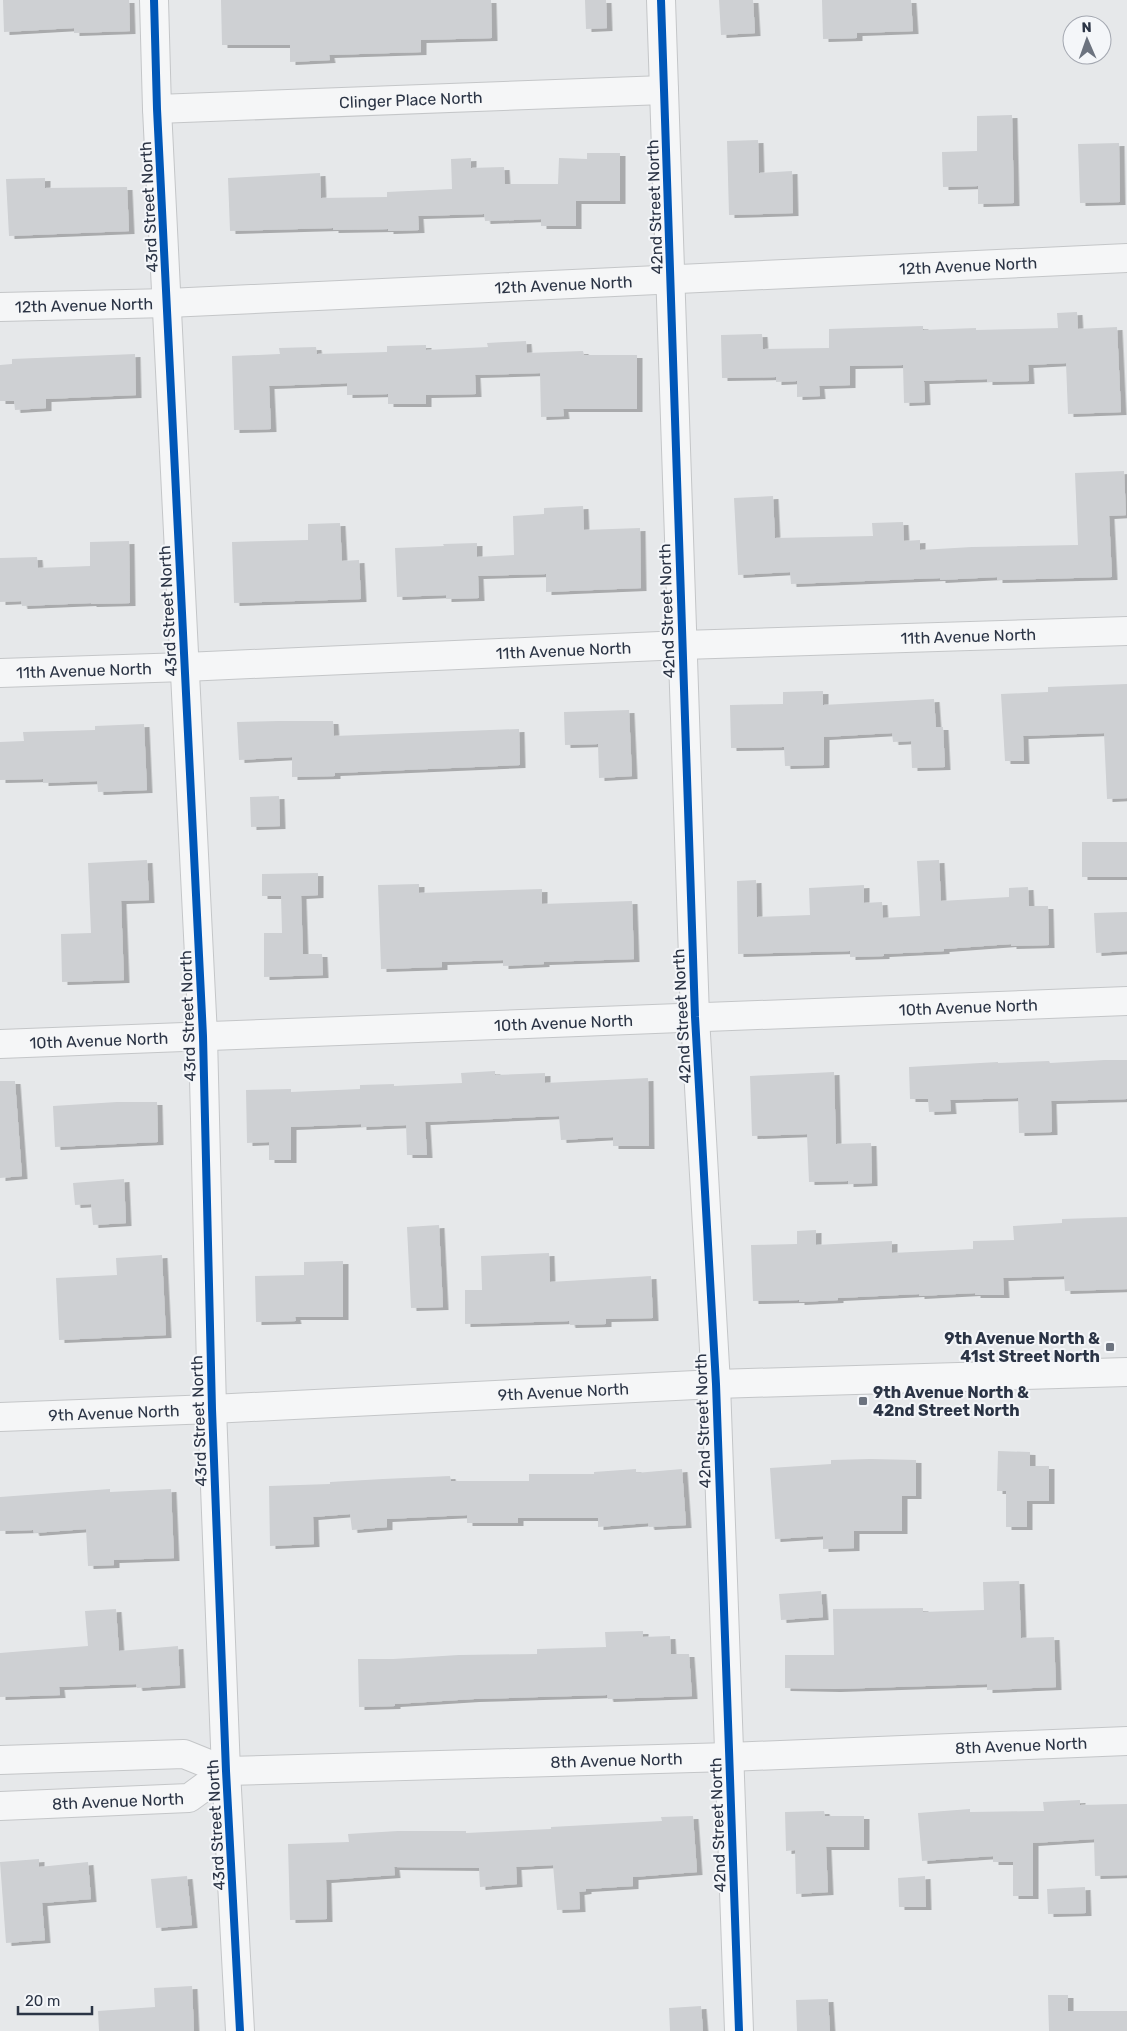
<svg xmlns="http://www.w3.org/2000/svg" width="1127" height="2031" viewBox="0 0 1127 2031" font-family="Rubik,sans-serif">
<defs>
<filter id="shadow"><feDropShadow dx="5.5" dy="3" stdDeviation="0" flood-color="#0004"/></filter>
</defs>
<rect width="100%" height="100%" fill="#e6e8ea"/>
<path fill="#ced0d3" filter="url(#shadow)" d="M 3,0 L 129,0 L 130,31 L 74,33 L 74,28 L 4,32 Z
M 221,0 L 491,0 L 492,38 L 421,40 L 421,52 L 329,55 L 330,60 L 290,62 L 290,45 L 222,45 Z
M 585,0 L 606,0 L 607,28 L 586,29 Z
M 719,0 L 753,0 L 755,33 L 721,35 Z
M 822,0 L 911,0 L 913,31 L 857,33 L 857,38 L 823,39 Z
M 1012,115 L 1014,203 L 978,204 L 978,186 L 943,187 L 942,152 L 977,151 L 977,116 Z
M 758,140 L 759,173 L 792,171 L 793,213 L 729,215 L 727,141 Z
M 1119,143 L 1120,202 L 1080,203 L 1078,144 Z
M 587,153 L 620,153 L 620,201 L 576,201 L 576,226 L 541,226 L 541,219 L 485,221 L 484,214 L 418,216 L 419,230 L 388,231 L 388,229 L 333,230 L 333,228 L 230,231 L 228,178 L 320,173 L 321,198 L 387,197 L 387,192 L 452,189 L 451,159 L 471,158 L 471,168 L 504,167 L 505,184 L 558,184 L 559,158 L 587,159 Z
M 45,178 L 45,188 L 127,187 L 129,231 L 9,236 L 6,179 Z
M 1077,312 L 1078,329 L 1117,327 L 1121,412 L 1068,414 L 1066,363 L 1028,365 L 1029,381 L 987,382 L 987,379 L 924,381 L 925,402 L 904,403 L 903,365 L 850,366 L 850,385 L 819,386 L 820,396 L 797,397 L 797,381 L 776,382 L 776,377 L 722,378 L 721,335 L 762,334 L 763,349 L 829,348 L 829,329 L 923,326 L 923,330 L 976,328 L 976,330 L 1058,328 L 1057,313 Z
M 526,341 L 527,353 L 583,351 L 584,355 L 637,355 L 637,409 L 563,409 L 564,416 L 541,417 L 540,373 L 475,375 L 476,394 L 426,395 L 426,404 L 388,404 L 388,394 L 347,395 L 347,383 L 269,386 L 271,429 L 234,430 L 232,356 L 280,354 L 279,348 L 316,347 L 317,354 L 387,352 L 387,346 L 426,345 L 426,350 L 488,347 L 487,343 Z
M 135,354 L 136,395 L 46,399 L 46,408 L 15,410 L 14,401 L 0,401 L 0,365 L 12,364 L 12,359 Z
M 1124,471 L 1126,515 L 1109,516 L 1112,577 L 997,580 L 997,577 L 940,580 L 940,578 L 791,584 L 790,572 L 738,575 L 734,498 L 773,496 L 775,538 L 873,536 L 872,523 L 903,522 L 904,541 L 920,540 L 920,550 L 972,547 L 1078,545 L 1075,473 Z
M 583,506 L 584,530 L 640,528 L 641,588 L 546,592 L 546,574 L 478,576 L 479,598 L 446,599 L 446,595 L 397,597 L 395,548 L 444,546 L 443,544 L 477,543 L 477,557 L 514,555 L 513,516 L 544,514 L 544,508 Z
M 340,523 L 342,561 L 359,560 L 361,599 L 234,603 L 232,542 L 308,540 L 308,524 Z
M 129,541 L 130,603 L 91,604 L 91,603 L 22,606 L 21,601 L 0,602 L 0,558 L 37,557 L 38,568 L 90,566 L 90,542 Z
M 1127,684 L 1127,798 L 1107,799 L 1104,733 L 1023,736 L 1024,761 L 1005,761 L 1001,694 L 1048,692 L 1048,687 Z
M 823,691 L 823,705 L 934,699 L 936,727 L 943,727 L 945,767 L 912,768 L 911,741 L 893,742 L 892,733 L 824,737 L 824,765 L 785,766 L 784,747 L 731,748 L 730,705 L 783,704 L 783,692 Z
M 629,710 L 632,776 L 599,778 L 598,744 L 565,745 L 564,712 Z
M 279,721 L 333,721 L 334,736 L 519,729 L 520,765 L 335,773 L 335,776 L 292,777 L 292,757 L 239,760 L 237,722 Z
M 144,724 L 147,790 L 98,792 L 97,781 L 43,783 L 43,779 L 0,780 L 0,742 L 24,741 L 23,732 L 95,730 L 95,726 Z
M 279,796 L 280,826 L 251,827 L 250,797 Z
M 1082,842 L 1127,842 L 1127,877 L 1082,877 Z
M 147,860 L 149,900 L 121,901 L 124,980 L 62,982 L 61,934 L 91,933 L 88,863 Z
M 939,860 L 941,901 L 1009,897 L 1009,888 L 1028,887 L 1029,906 L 1048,906 L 1049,945 L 1011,946 L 1011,944 L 944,949 L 944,951 L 884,954 L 884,956 L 850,957 L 850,951 L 738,954 L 737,881 L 756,880 L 757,917 L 810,915 L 809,888 L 864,885 L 864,903 L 882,902 L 883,918 L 920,916 L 917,861 Z
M 318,873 L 318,895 L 301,896 L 303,954 L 322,954 L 323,975 L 264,977 L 264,933 L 282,933 L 281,896 L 262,896 L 262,874 Z
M 419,884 L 419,893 L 542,889 L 542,904 L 632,901 L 634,959 L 544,962 L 544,964 L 503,966 L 503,960 L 442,962 L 442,967 L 381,969 L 378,885 Z
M 1127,912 L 1127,951 L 1096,953 L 1094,913 Z
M 1105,1060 L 1127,1060 L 1127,1099 L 1051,1101 L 1052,1132 L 1019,1133 L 1018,1098 L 950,1100 L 951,1111 L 929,1112 L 928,1099 L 910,1099 L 909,1067 L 998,1062 L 998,1063 L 1049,1061 L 1050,1063 Z
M 495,1071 L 495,1075 L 545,1073 L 545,1083 L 648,1078 L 649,1146 L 613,1146 L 613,1137 L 561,1140 L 559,1116 L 425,1122 L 427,1155 L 407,1155 L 406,1125 L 361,1127 L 361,1124 L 291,1127 L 291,1160 L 269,1160 L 269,1142 L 247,1143 L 246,1090 L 291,1089 L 291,1092 L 360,1089 L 360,1085 L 394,1084 L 394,1086 L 462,1083 L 461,1073 Z
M 834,1072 L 836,1144 L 871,1143 L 872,1183 L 848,1184 L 848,1181 L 809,1182 L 807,1134 L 752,1136 L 750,1076 Z
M 0,1081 L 15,1081 L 22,1176 L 0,1178 Z
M 117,1102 L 157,1102 L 158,1142 L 55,1147 L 53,1106 Z
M 124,1179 L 126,1223 L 93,1225 L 91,1204 L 75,1205 L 73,1183 Z
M 1127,1217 L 1127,1289 L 1065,1291 L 1064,1276 L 1003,1278 L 1004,1295 L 975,1295 L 975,1293 L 919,1296 L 919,1294 L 838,1298 L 838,1300 L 799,1302 L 799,1300 L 753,1301 L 751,1245 L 797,1244 L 797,1231 L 816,1230 L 816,1245 L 892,1241 L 892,1253 L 973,1249 L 973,1241 L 1014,1240 L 1013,1226 L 1062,1223 L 1062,1219 Z
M 439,1225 L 443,1307 L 411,1308 L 407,1227 Z
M 549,1253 L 550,1282 L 651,1276 L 653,1318 L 606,1319 L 606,1324 L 570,1325 L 569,1321 L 465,1324 L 465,1290 L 482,1290 L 481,1256 Z
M 162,1255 L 166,1335 L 59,1340 L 56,1278 L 117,1275 L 116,1258 Z
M 343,1261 L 343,1317 L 295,1317 L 296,1321 L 256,1322 L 255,1276 L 304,1275 L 304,1262 Z
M 998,1451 L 1030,1452 L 1030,1466 L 1049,1466 L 1049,1501 L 1027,1501 L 1027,1527 L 1006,1527 L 1006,1491 L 997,1491 Z
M 870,1459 L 916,1460 L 916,1496 L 902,1496 L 902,1531 L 854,1531 L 854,1548 L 823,1549 L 823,1536 L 775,1539 L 770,1468 L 831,1464 L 831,1460 Z
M 636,1469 L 636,1473 L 682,1469 L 686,1525 L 649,1527 L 648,1523 L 598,1527 L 598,1518 L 518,1518 L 518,1523 L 467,1523 L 467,1515 L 387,1519 L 387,1527 L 352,1530 L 350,1514 L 313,1517 L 314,1544 L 270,1546 L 269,1486 L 330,1484 L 330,1482 L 383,1479 L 450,1476 L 451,1481 L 529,1481 L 529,1474 L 594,1474 L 594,1472 Z
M 110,1489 L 110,1492 L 171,1489 L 174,1558 L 114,1560 L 114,1565 L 88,1566 L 86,1529 L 34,1533 L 33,1530 L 0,1531 L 0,1497 Z
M 1019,1581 L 1021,1638 L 1054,1637 L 1056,1687 L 987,1690 L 987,1684 L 835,1689 L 785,1688 L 785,1655 L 834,1655 L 833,1609 L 923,1608 L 923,1612 L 984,1610 L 983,1582 Z
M 821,1591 L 823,1617 L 781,1620 L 779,1594 Z
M 116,1609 L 119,1651 L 178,1646 L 180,1685 L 137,1688 L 136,1684 L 59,1687 L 60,1695 L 0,1697 L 0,1653 L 88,1646 L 85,1611 Z
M 643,1631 L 643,1637 L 670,1636 L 671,1654 L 689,1654 L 692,1696 L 608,1699 L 607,1695 L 538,1697 L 474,1699 L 395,1704 L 395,1706 L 359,1707 L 358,1659 L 393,1659 L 459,1655 L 537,1654 L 537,1649 L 606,1647 L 605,1632 Z
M 1080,1800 L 1080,1805 L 1127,1804 L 1127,1875 L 1095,1876 L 1094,1839 L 1033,1843 L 1033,1896 L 1013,1896 L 1013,1862 L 993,1862 L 993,1856 L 922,1861 L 918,1813 L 970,1809 L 970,1812 L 1044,1811 L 1043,1802 Z
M 824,1811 L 825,1816 L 864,1816 L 864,1847 L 826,1847 L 828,1892 L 796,1894 L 795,1850 L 786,1851 L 785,1812 Z
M 693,1816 L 697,1872 L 633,1877 L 633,1886 L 586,1889 L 586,1891 L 579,1892 L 580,1909 L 557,1910 L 553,1865 L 516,1867 L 517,1884 L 480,1887 L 479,1868 L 394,1867 L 395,1875 L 326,1880 L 327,1919 L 290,1920 L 288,1844 L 349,1842 L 348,1834 L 398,1831 L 466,1831 L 466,1833 L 551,1829 L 551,1827 L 662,1821 L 661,1817 Z
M 39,1859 L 39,1867 L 88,1862 L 91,1899 L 42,1903 L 45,1940 L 6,1943 L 0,1862 Z
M 187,1876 L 192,1925 L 156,1928 L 151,1879 Z
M 925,1876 L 926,1907 L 899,1907 L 898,1878 Z
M 1085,1887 L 1086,1913 L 1048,1914 L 1047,1889 Z
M 192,1986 L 194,2031 L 99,2031 L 98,2011 L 155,2007 L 154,1988 Z
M 1048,1995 L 1068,1995 L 1068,2011 L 1127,2011 L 1127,2031 L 1049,2031 Z
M 828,1999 L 830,2031 L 797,2031 L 796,2000 Z
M 701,2006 L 703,2031 L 670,2031 L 669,2008 Z"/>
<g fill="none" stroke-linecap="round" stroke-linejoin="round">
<g stroke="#c4c6c8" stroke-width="30">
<g id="minor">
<path d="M 154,0 L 157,109 L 203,1036 L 212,1409 L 226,1771 L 240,2031"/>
<path d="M 661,0 L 695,1017 L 716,1384 L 739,2031"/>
<path id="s1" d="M 157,109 L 664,90"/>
<path id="s2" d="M 0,307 L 168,303 L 1127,258"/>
<path id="s3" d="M 0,673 L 185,667 L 682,645 L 1127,631"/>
<path id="s4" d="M 0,1044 L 1127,1001"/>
<path id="s5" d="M 0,1760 L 184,1754 L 226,1771 L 729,1757 L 1127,1741"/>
<path id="s6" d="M 0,1806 L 189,1798 L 226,1771"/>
</g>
</g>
<g stroke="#c4c6c8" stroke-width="30">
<g id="tertiary">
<path id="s7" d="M 0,1417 L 212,1409 L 716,1384 L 1127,1372"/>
</g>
</g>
<use href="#minor" stroke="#f5f6f7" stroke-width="28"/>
<use href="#tertiary" stroke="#f5f6f7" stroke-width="28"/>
<g stroke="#f4f6f9" stroke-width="11">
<path id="cycleway" d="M 154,0 L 157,109 L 203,1036 L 212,1409 L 226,1771 L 240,2031
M 661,0 L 695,1017 L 716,1384 L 739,2031"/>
</g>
<use href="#cycleway" stroke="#0057b8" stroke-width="8"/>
</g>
<g fill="#6c737f" stroke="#f4f6f9" stroke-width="2">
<rect x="1105" y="1342" width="10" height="10" rx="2.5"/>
<rect x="858" y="1396" width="10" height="10" rx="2.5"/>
</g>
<g text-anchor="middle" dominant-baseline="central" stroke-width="4" stroke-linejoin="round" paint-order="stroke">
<g font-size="16" fill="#2b3445" stroke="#f4f6f9">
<text stroke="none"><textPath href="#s1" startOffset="254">Clinger Place North</textPath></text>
<text transform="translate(149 207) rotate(-93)">43rd Street North</text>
<text transform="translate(655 207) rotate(-92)">42nd Street North</text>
<text stroke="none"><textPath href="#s2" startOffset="969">12th Avenue North</textPath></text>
<text stroke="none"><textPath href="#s2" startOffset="564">12th Avenue North</textPath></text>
<text stroke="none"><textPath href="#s2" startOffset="84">12th Avenue North</textPath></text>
<text transform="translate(168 611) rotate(-93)">43rd Street North</text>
<text transform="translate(667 611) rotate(-92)">42nd Street North</text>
<text stroke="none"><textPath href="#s3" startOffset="969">11th Avenue North</textPath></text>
<text stroke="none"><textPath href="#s3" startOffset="564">11th Avenue North</textPath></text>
<text stroke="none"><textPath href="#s3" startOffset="84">11th Avenue North</textPath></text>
<text stroke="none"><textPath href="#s4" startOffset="969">10th Avenue North</textPath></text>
<text transform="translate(188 1016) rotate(-92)">43rd Street North</text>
<text transform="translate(682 1016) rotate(-93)">42nd Street North</text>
<text stroke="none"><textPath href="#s4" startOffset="564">10th Avenue North</textPath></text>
<text stroke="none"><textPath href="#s4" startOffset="99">10th Avenue North</textPath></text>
<text stroke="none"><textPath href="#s7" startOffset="564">9th Avenue North</textPath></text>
<text stroke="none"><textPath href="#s7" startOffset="114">9th Avenue North</textPath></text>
<text transform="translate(199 1421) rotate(-92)">43rd Street North</text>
<text transform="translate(703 1421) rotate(-92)">42nd Street North</text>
<text stroke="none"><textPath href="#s5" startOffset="1025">8th Avenue North</textPath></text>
<text stroke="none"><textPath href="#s5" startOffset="620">8th Avenue North</textPath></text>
<text stroke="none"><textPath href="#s6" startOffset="118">8th Avenue North</textPath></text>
<text transform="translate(216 1825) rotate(-93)">43rd Street North</text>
<text transform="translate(718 1825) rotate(-92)">42nd Street North</text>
</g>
<g font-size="16" font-weight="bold" fill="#2b3445" stroke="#f4f6f9" text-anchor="end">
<text x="1100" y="1338">9th Avenue North &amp;<tspan x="1100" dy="18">41st Street North</tspan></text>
<text x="873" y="1392" text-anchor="start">9th Avenue North &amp;<tspan x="873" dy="18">42nd Street North</tspan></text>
</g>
</g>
<g transform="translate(1087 40) rotate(358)"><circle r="24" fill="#f4f6f9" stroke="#a4a8b1"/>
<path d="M0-4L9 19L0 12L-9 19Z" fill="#6c737f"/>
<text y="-8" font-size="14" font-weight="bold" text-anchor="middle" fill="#2b3445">N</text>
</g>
<path d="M18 2006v8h74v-8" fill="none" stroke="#2b3445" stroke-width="2.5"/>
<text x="25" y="2006" font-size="15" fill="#2b3445" stroke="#f4f6f9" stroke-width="4" paint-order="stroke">20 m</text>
</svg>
